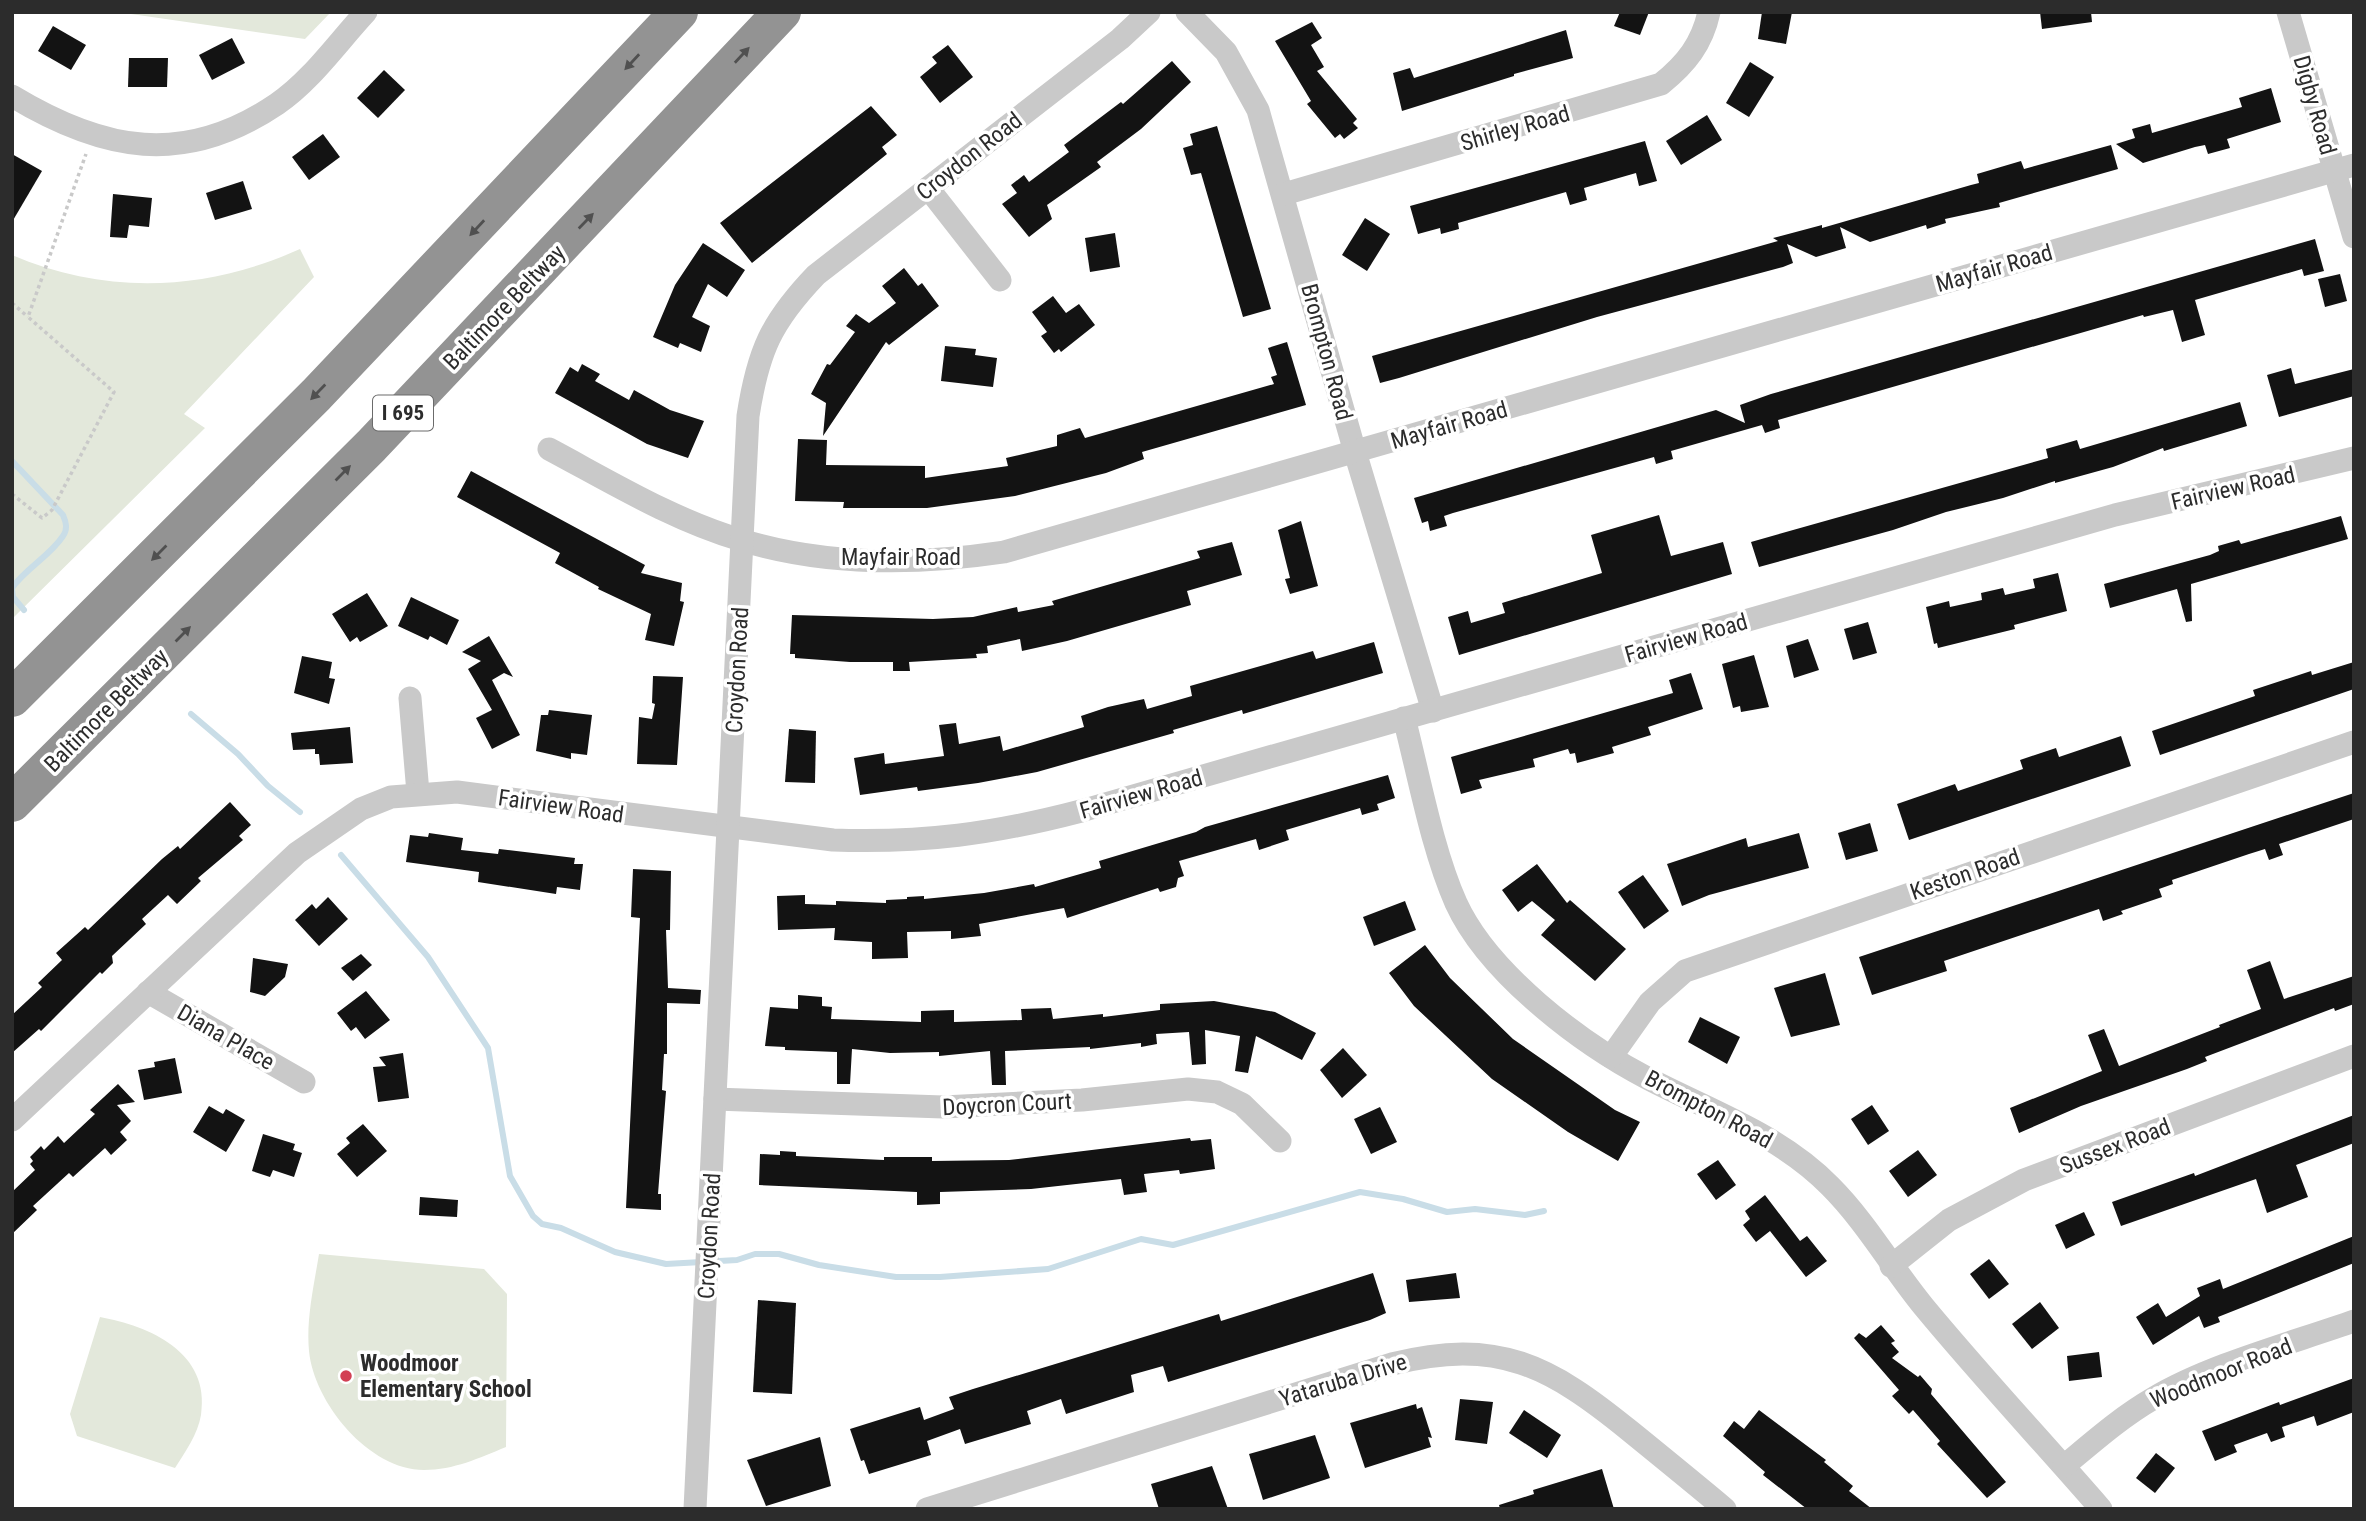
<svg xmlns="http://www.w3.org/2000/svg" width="2366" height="1521" font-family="'Roboto Condensed',sans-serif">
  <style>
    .green { fill: #e3e8db }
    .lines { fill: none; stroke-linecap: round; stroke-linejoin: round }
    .stream { stroke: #c9dde7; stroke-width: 6 }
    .building { fill: #131313 }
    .path { stroke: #c9c9c9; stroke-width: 3.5; stroke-dasharray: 3.5 3.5; stroke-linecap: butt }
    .street { stroke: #c9c9c9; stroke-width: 23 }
    .highway { stroke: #939393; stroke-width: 38 }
    .oneway { fill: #505050 }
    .poi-dot { fill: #d23f54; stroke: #fff; stroke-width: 2.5 }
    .labels { text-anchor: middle; stroke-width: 7; stroke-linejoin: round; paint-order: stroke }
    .shield { fill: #fff; stroke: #6b6b6b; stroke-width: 2 }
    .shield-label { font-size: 21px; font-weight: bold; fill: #2c2c2c }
    .street-label { font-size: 23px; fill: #2c2c2c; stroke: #fff }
    .poi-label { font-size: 23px; font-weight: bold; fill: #2c2c2c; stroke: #fff; text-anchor: start }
  </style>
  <rect width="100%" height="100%" fill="#fff"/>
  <g class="green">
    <polygon points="117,12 331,12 305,39"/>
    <path d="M300,249L314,277L184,414L205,428L12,619V255C107,296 207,291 300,249Z"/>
    <path d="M319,1254L484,1269L507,1294L506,1447C479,1458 454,1470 424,1470C369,1470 314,1403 309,1351C306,1319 314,1285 319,1254Z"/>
    <path d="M100,1317C149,1326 211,1352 201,1415C198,1434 185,1452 175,1468L77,1436L70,1414Z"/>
  </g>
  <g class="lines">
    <g class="stream">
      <path d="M12,461L63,515C66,522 68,529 63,536C50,556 26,568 12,588"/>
      <polyline points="12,589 13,597 24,610"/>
      <polyline points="191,714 238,754 268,786 300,812"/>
      <polyline points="341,855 428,957 488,1048 510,1176 533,1216 542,1224 561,1228 615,1252 666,1264 737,1260 755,1254 779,1254 819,1265 896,1277 940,1277 1048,1269 1141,1239 1173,1245 1360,1192 1403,1199 1447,1212 1475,1209 1525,1215 1544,1211"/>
    </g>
  </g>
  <g class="building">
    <polygon points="1620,12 1649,12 1640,35 1614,26"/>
    <polygon points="1762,12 1792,12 1786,44 1758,39"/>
    <polygon points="2040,12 2091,12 2092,22 2042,29"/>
    <polygon points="1312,22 1322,38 1311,45 1324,67 1317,71 1357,119 1353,123 1358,128 1344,139 1340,134 1335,138 1307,104 1311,101 1275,41"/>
    <polygon points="53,26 86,45 71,70 38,51"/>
    <polygon points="1566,30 1573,58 1514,74 1514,76 1402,111 1393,73 1410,68 1414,78"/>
    <polygon points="232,38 245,63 212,80 199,55"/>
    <polygon points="948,45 973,77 940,103 920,77 937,63 932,57"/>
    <polygon points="129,58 168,58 167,87 128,87"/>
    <polygon points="1172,61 1191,82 1141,129 1097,162 1101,167 1047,205 1052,219 1029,237 1002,204 1017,193 1011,185 1024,175 1029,182 1069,152 1064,145 1121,102 1123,104"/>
    <polygon points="1750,62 1774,77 1749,117 1726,103"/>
    <polygon points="384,70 405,90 378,118 357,98"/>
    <polygon points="2271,88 2281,122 2227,139 2230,148 2208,154 2205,145 2195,147 2143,163 2116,144 2135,138 2132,129 2150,124 2152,133 2242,107 2239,98"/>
    <polygon points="871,106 897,135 882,147 887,154 752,263 720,223"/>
    <polygon points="1707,115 1722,140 1681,165 1666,141"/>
    <polygon points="1217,126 1271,309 1243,317 1201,173 1191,175 1183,148 1193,145 1190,134"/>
    <polygon points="323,134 340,157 309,180 292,157"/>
    <polygon points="1645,141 1657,181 1639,186 1636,173 1584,188 1587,200 1570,205 1566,192 1458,223 1459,229 1441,234 1440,228 1418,234 1410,206"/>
    <polygon points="2111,145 2118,169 1999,203 2000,207 1945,219 1946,223 1927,229 1926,225 1870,242 1840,227 1846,248 1816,257 1787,244 1793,263 1783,267 1597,317 1399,378 1380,383 1372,356 1778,241 1773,238 1822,225 1822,228 1971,185 1979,183 1977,174 2021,161 2024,169"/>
    <polygon points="12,154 42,171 12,222"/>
    <polygon points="243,181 252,209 215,220 206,193"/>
    <polygon points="113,194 152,198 149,227 129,225 127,238 110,237"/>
    <polygon points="1365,218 1390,234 1367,271 1342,255"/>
    <polygon points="1115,233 1120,267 1090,272 1085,238"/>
    <polygon points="2315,239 2324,271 2304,276 2302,269 2195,300 2205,335 2182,342 2173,310 2144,317 2143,315 1778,420 1780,428 1765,433 1762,425 1671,451 1673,459 1656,464 1654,457 1453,513 1444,516 1447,526 1430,531 1428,521 1422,523 1414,498 1716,410 1745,423 1740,405 1771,394"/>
    <polygon points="703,243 745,270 727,297 708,284 692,317 710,326 701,352 680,343 678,348 653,337 675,285"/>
    <polygon points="904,268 918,286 922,283 939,306 889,345 886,342 823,436 826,403 811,394 827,364 830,365 855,332 846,326 856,314 869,323 896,303 882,286"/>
    <polygon points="2340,274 2347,301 2325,307 2318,279"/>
    <polygon points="1053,296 1066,313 1079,304 1095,325 1061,352 1059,349 1054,353 1041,336 1047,332 1032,312"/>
    <polygon points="1287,342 1306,405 1142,452 1144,459 1106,473 1015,496 927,508 843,508 844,502 795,501 798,439 827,440 826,465 925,466 925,478 1008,466 1006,458 1057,446 1057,435 1080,428 1085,438 1274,384 1271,377 1277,375 1268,348"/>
    <polygon points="945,346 976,349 975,355 997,358 993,387 941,381"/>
    <polygon points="582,364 600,374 595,381 629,400 634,390 670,410 704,421 688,458 647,444 555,393 570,367 578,372"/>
    <polygon points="2291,368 2295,384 2354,369 2354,396 2279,417 2267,375"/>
    <polygon points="2240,402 2247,426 2164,451 2163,448 2113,467 2055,483 2055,481 2003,498 1946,512 1893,530 1759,567 1751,542 2048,458 2046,449 2077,440 2080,449"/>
    <polygon points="471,471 645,565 641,573 682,583 680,601 684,602 674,646 645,640 651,614 598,589 599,587 555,563 560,553 457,497"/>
    <polygon points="1659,515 1671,556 1723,542 1732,574 1459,655 1448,617 1468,611 1471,623 1505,613 1502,603 1602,573 1591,535"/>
    <polygon points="2341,516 2348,539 2191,584 2192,621 2186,622 2177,589 2110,608 2104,584 2210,555 2219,551 2218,546 2239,540 2241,544"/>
    <polygon points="1301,521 1318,586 1290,594 1285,579 1290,578 1278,530"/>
    <polygon points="1232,542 1242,575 1187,591 1191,605 1067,641 1022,651 1020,639 987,646 988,653 976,654 977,658 909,662 910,671 893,671 893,662 850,662 795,658 795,654 790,654 792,615 933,619 973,617 1017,607 1018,612 1054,605 1052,601 1200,558 1197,551"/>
    <polygon points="2058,573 2067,611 2014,625 2015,629 1938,648 1937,643 1934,644 1926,607 1949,601 1950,607 1982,600 1981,593 2003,588 2005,595 2035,588 2033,579"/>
    <polygon points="367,593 388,626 360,642 357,637 350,642 332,614"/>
    <polygon points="411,597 459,620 447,645 430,636 428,640 398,626"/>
    <polygon points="1868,622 1877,653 1853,660 1844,629"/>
    <polygon points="489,636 513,677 504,673 492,680 520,735 492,749 476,718 492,710 468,669 481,661 462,652"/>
    <polygon points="1808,639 1819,670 1794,678 1786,646"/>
    <polygon points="1374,642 1383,673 1243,714 1242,710 1173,730 1174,733 1037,772 978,783 918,791 917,787 860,795 854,758 884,753 885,764 944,756 939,725 956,723 959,744 1000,736 1003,751 1084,727 1081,716 1108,707 1144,699 1147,709 1192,696 1190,686 1313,651 1316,659"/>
    <polygon points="1754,655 1769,707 1741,712 1740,706 1733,708 1722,664"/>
    <polygon points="302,656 332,662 329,678 335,679 329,704 294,693"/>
    <polygon points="2354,662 2354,689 2160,755 2152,731 2255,696 2253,690 2311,671 2312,675"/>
    <polygon points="1691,673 1703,709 1648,727 1651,735 1612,747 1614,753 1577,763 1575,753 1570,754 1568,749 1533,759 1535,767 1479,780 1482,788 1461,794 1451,757 1673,693 1669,680"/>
    <polygon points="653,676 683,677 677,765 637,764 639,717 652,719 655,704 652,703"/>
    <polygon points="549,710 592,715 587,755 571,753 571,759 536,751 541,715 548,715"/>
    <polygon points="350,727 353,763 320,765 319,754 315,754 315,749 293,750 291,733"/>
    <polygon points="789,729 816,731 815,783 785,782"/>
    <polygon points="2121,736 2131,766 1909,840 1897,804 1955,784 1958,791 2023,769 2020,760 2056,748 2059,757"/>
    <polygon points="1388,775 1395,798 1377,804 1379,810 1362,815 1360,808 1286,830 1289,840 1259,850 1256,839 1179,861 1184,876 1178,878 1176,887 1160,892 1158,888 1067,918 1064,908 979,924 981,936 951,939 951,931 907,932 908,958 872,959 872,942 834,940 835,928 778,930 777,896 805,895 805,904 836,905 836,901 886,903 886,900 907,899 907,897 924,896 924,899 984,893 1034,884 1035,887 1101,868 1099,861 1196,832 1205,827"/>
    <polygon points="2354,793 2354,819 2279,844 2283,855 2269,860 2265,849 2249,854 2172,880 2173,884 2159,889 2162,897 2121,911 2123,914 2103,921 2099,909 1944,961 1947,971 1872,995 1859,957"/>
    <polygon points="230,802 251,825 239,836 243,840 198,878 201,881 177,904 168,895 142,919 146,924 112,956 113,963 102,974 100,972 41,1031 39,1029 12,1053 12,1015 42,987 38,983 62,960 56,953 85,927 88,930 162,859 178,846 180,849"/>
    <polygon points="1870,823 1878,851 1846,860 1838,833"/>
    <polygon points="429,833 463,838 461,850 498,854 499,849 575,858 574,864 583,864 580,890 557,887 556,894 478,882 479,872 406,862 410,835 428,837"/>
    <polygon points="1799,833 1809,868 1709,895 1682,906 1667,864 1746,838 1748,847"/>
    <polygon points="1537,864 1567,903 1570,900 1626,949 1595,981 1541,935 1555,920 1532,901 1518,912 1502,890"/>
    <polygon points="633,869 671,871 670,930 666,930 668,988 701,990 700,1004 667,1003 667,1054 664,1054 662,1090 666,1091 658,1194 661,1194 661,1210 626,1208 640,918 631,917"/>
    <polygon points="1643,875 1669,911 1644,929 1618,892"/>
    <polygon points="328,897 348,919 319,946 295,920 312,904 316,909"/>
    <polygon points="1405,901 1416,930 1374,946 1363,917"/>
    <polygon points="1425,945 1450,978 1513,1039 1615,1110 1640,1122 1618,1161 1568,1132 1492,1079 1414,1006 1389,973"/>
    <polygon points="361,954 372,965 353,981 341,968"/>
    <polygon points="253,958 288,964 285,977 265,996 250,992"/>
    <polygon points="2270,961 2284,999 2354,976 2354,1004 2335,1011 2334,1008 2205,1057 2207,1061 2187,1069 2081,1106 2019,1133 2010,1108 2102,1071 2088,1035 2104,1029 2119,1066 2220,1027 2219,1025 2261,1009 2247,970"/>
    <polygon points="1825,973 1840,1025 1791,1037 1774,988"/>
    <polygon points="366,991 390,1020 365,1039 356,1027 351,1031 337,1013"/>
    <polygon points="798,995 822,997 822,1006 832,1007 831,1019 921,1022 921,1011 954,1010 954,1022 1022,1020 1021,1009 1051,1008 1053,1019 1103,1014 1103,1017 1160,1010 1160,1004 1214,1001 1275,1012 1316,1033 1302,1060 1256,1036 1248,1073 1235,1071 1240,1036 1205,1030 1206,1064 1192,1065 1189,1032 1156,1034 1157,1044 1141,1047 1141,1043 1090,1049 1090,1047 1005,1051 1006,1085 992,1085 990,1051 939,1056 939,1052 890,1053 852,1049 850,1084 837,1084 837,1052 785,1050 785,1047 765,1046 770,1007 798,1009"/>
    <polygon points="1700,1017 1740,1037 1727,1064 1688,1042"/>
    <polygon points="1343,1048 1367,1075 1342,1098 1320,1070"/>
    <polygon points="403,1053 409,1098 378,1102 373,1067 386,1066 379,1057"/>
    <polygon points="175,1058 182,1093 144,1100 138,1070 155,1067 154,1062"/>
    <polygon points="118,1084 135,1102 117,1105 131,1121 120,1132 127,1140 111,1155 105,1148 73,1177 69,1173 33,1206 37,1210 12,1234 12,1192 35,1170 30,1164 33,1161 30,1157 41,1146 44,1150 58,1136 64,1143 95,1114 90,1110"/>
    <polygon points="1872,1105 1889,1131 1868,1145 1851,1119"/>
    <polygon points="209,1106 223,1114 226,1109 245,1120 226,1152 193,1132"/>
    <polygon points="1380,1107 1397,1142 1371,1154 1354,1119"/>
    <polygon points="2354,1115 2354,1143 2296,1165 2308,1197 2267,1213 2256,1179 2121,1226 2112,1202 2194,1173 2195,1176"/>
    <polygon points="363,1124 387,1151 357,1177 337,1154 350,1143 346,1138"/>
    <polygon points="263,1134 295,1144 293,1150 302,1153 294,1177 273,1170 270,1177 252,1171"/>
    <polygon points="1190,1138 1191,1141 1211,1139 1215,1169 1180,1174 1179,1170 1144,1174 1147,1192 1124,1195 1121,1179 1031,1189 940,1192 940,1204 917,1205 917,1192 759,1185 760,1154 780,1155 780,1151 796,1152 796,1156 884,1160 884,1157 932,1157 932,1161 1009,1160"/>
    <polygon points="1918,1150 1937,1175 1908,1197 1889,1171"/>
    <polygon points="1718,1160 1736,1185 1716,1200 1697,1174"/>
    <polygon points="1765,1195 1800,1241 1807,1236 1827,1261 1806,1277 1770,1231 1756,1242 1743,1225 1750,1219 1745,1211"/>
    <polygon points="420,1197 458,1200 457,1217 419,1215"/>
    <polygon points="2084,1212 2095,1235 2066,1249 2055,1225"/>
    <polygon points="2354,1236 2354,1263 2218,1317 2220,1322 2204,1328 2199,1316 2153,1345 2136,1317 2158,1303 2166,1317 2200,1296 2197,1288 2220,1279 2223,1289"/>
    <polygon points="1989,1259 2009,1284 1989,1299 1970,1274"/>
    <polygon points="1373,1273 1386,1313 1370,1320 1168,1382 1163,1366 1131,1375 1134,1392 1066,1414 1061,1399 1027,1411 1031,1424 965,1444 960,1429 927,1441 931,1455 869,1474 864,1460 861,1461 850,1429 920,1407 924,1420 954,1409 949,1397 973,1389 1219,1314 1221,1321"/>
    <polygon points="1456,1273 1460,1298 1409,1302 1406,1280"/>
    <polygon points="758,1300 796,1303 792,1394 753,1392"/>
    <polygon points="2040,1302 2059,1328 2032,1349 2012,1324"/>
    <polygon points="1881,1325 1895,1341 1891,1343 1899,1352 1892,1358 1918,1377 1920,1375 1932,1389 1931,1394 2006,1482 1987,1498 1937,1444 1940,1441 1913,1410 1909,1414 1892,1396 1899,1390 1854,1338 1859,1333 1866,1338"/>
    <polygon points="2099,1352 2102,1377 2069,1381 2067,1356"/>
    <polygon points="2354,1378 2354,1412 2317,1426 2314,1416 2282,1427 2285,1437 2271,1442 2267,1433 2234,1445 2237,1452 2215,1461 2202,1431 2279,1402 2280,1405"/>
    <polygon points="1460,1399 1493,1402 1487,1444 1455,1440"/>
    <polygon points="1416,1404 1417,1409 1422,1407 1432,1438 1428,1437 1431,1447 1365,1468 1350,1423"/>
    <polygon points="1524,1410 1561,1435 1547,1458 1509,1433"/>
    <polygon points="1759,1410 1826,1460 1824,1462 1853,1486 1849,1491 1872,1509 1807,1509 1763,1475 1765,1472 1723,1436 1734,1421 1744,1429"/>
    <polygon points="1315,1435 1330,1478 1263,1500 1249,1454"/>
    <polygon points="820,1437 831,1486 766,1506 747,1460"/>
    <polygon points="2156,1453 2175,1468 2155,1493 2136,1478"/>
    <polygon points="1212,1466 1228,1509 1159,1509 1151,1484"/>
    <polygon points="1602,1469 1614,1509 1500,1509 1499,1505 1534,1494 1533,1490"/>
  </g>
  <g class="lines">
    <g class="path">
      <polyline points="12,303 28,317"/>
      <polyline points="12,494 42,518 52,510 114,392 28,317 86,154"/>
    </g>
    <g class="street">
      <polyline points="1187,12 1226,52 1258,110 1355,452 1433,711"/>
      <polyline points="2288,12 2354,237"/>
      <path d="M12,96C103,151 184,167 277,104C311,81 338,42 366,12"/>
      <polyline points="928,188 1000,280"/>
      <path d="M1284,194L1661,84C1686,64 1702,44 1709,12"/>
      <path d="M549,449C611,482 673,520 741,540C826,566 917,565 1004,552L2354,165"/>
      <polyline points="410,698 418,793"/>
      <path d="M1404,718C1419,776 1432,849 1456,903C1488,973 1580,1043 1647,1078C1710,1111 1779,1134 1830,1186C1866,1222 1892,1268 1924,1307C1981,1376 2042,1441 2101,1509"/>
      <polyline points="148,992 304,1082"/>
      <polyline points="1611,1057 1650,1002 1685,971 2354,742"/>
      <polyline points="715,1099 943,1107 1082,1100 1188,1089 1217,1092 1242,1104 1280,1141"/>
      <path d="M12,1120L297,853L361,809L391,797L457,792L833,840C924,843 993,834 1081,811L2115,515L2354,458"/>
      <polyline points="1891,1266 1949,1220 2024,1180 2354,1056"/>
      <path d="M2064,1466C2093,1442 2121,1417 2154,1398C2209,1365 2292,1343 2354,1321"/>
      <path d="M695,1509L748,416C758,351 771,322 816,275L1120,39L1149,12"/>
      <path d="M927,1509L1392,1364C1498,1337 1550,1366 1630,1431C1662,1457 1694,1483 1725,1509"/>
    </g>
    <g class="highway">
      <polyline points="12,698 316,395 679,12"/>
      <polyline points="12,803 371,446 782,12"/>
    </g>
  </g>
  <defs><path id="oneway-solid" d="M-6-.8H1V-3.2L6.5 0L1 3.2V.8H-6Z" transform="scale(1.75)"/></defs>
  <g class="oneway">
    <use href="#oneway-solid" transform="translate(742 55) rotate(-47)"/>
    <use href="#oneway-solid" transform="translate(632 62) rotate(133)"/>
    <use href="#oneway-solid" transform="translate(586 221) rotate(-46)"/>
    <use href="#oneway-solid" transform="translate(477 228) rotate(133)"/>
    <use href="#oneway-solid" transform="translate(318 392) rotate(134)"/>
    <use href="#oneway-solid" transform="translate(343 473) rotate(-45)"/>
    <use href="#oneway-solid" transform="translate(159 553) rotate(135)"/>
    <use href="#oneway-solid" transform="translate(183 634) rotate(-45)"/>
  </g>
  <circle class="poi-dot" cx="346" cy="1376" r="7"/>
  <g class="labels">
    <rect class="shield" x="373" y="395.5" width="60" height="35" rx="5"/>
    <g class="shield-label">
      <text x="403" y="420">I 695</text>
    </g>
    <g class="street-label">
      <text transform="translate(2315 105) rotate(74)" y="8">Digby Road</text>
      <text transform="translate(1515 128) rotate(-16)" y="8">Shirley Road</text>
      <text transform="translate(969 156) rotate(-38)" y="8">Croydon Road</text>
      <text transform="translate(1994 268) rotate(-16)" y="8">Mayfair Road</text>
      <text transform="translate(504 307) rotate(-46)" y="8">Baltimore Beltway</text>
      <text transform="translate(1327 352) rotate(75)" y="8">Brompton Road</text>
      <text transform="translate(1449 425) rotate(-16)" y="8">Mayfair Road</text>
      <text transform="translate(2233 488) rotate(-13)" y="8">Fairview Road</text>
      <text x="901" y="565">Mayfair Road</text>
      <text transform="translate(1686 638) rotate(-16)" y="8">Fairview Road</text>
      <text transform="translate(737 670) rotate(-87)" y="8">Croydon Road</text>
      <text transform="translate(106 710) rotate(-45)" y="8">Baltimore Beltway</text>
      <text transform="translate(1141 794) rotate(-16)" y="8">Fairview Road</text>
      <text transform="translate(561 806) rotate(8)" y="8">Fairview Road</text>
      <text transform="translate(1965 874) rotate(-19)" y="8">Keston Road</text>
      <text transform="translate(226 1037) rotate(30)" y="8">Diana Place</text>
      <text transform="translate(1007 1104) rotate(-3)" y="8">Doycron Court</text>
      <text transform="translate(1709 1109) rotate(28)" y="8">Brompton Road</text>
      <text transform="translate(2115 1146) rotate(-21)" y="8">Sussex Road</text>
      <text transform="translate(709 1236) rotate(-87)" y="8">Croydon Road</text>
      <text transform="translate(2221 1373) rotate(-22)" y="8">Woodmoor Road</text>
      <text transform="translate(1343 1380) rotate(-17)" y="8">Yataruba Drive</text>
    </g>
    <g class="poi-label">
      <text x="360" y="1371">Woodmoor<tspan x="360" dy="26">Elementary School</tspan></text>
    </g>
  </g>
  <rect width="2366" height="1521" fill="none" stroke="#2c2c2c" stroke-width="28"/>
</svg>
